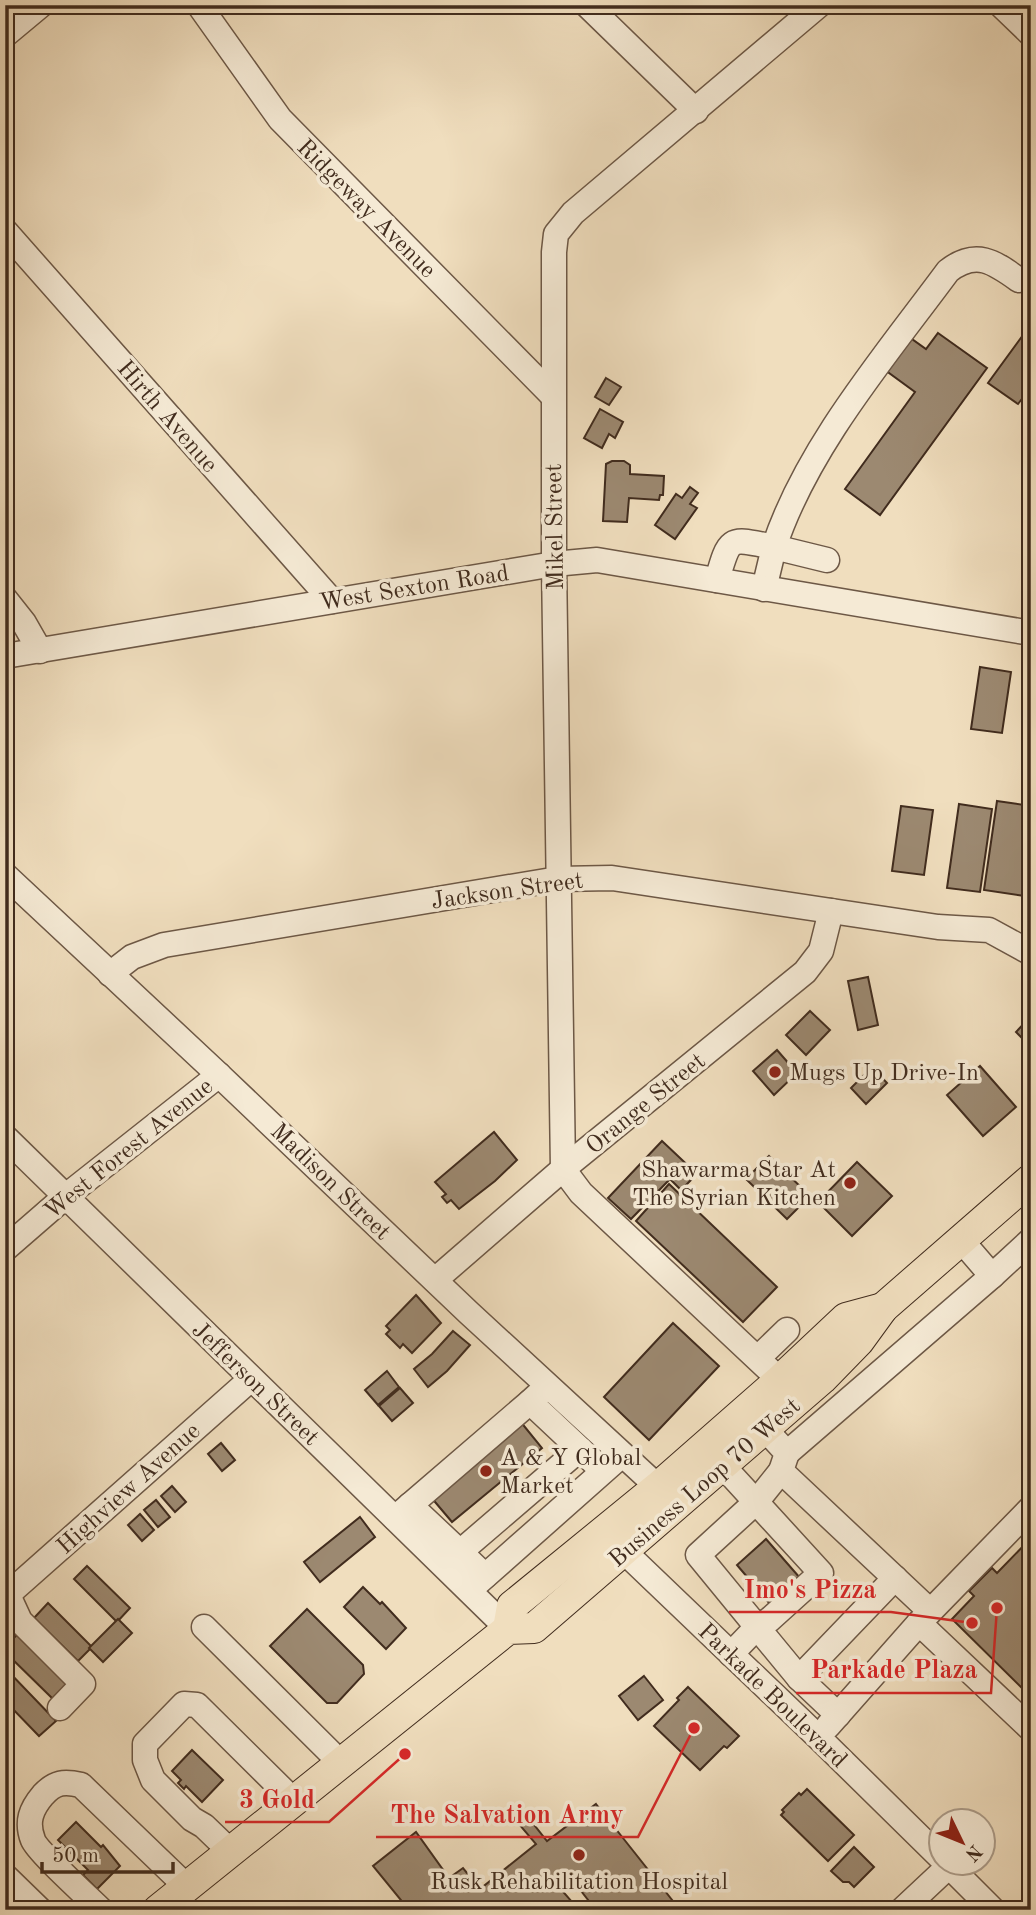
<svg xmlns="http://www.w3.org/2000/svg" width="1036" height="1915" font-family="'Old Standard TT',serif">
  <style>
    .building { fill: #9c8971; stroke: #412c1e; stroke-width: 2 }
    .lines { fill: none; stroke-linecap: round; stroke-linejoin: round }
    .minor-casing { stroke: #6d5846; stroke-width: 27 }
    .major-casing { stroke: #412c1e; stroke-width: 32 }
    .minor { stroke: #f5ead5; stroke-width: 24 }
    .major { stroke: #f0debe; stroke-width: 30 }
    .poi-dot { fill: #8f2418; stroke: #f5ead5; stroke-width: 2.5 }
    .labels { text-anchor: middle; stroke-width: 7; stroke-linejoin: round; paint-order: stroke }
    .street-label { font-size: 24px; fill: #412c1e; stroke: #f5ead5 }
    .poi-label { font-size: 24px; fill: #412c1e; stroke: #f5ead5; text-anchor: start }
    .leader { fill: none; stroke: #d62828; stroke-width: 2.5 }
    .callout-dot { fill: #d62828; stroke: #f5ead5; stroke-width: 2.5 }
    .callout-label { font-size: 26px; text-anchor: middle; font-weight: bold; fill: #d62828; stroke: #f5ead5; stroke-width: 7; stroke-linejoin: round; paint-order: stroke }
  </style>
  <rect width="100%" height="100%" fill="#f0debe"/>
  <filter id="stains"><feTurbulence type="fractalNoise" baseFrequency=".00286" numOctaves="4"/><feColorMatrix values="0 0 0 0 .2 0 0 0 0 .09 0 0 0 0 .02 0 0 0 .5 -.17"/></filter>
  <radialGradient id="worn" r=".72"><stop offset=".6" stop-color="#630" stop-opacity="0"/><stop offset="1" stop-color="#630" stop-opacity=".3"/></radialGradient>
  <g class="building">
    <polygon points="1031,324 1031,387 1018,404 988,383"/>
    <polygon points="938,333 987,368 880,515 845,489 915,392 885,370 909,337 926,349"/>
    <polygon points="606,378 621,387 609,405 595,397"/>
    <polygon points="600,409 623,422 615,438 609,434 602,448 584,438"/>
    <polygon points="612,461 624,461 630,465 630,474 664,476 663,495 660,495 659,500 629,498 627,522 603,521 606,464"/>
    <polygon points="690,487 698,493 690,504 697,508 675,539 655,525 676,494 682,498"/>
    <polygon points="980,667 1011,672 1002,733 971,729"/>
    <polygon points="997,801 1031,806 1031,857 1025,896 984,890"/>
    <polygon points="959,804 992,809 980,892 947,888"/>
    <polygon points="901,806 933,810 924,875 892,871"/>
    <polygon points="868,977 878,1025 858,1030 848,981"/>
    <polygon points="810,1011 830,1030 806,1055 786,1035"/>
    <polygon points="1030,1017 1031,1018 1031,1047 1016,1032"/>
    <polygon points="777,1050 797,1073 774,1095 753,1071"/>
    <polygon points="980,1066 1016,1107 983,1136 947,1095"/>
    <polygon points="872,1067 887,1083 866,1104 851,1088"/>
    <polygon points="494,1132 517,1160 495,1181 459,1209 451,1200 447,1203 442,1197 446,1194 435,1182"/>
    <polygon points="662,1141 697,1174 681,1190 670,1179 631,1219 608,1198"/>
    <polygon points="769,1156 810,1196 787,1219 746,1179"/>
    <polygon points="857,1162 892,1196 852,1236 818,1202"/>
    <polygon points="669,1184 777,1287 743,1322 636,1221"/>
    <polygon points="416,1295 441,1323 412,1353 403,1344 400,1348 386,1334 390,1330 386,1326"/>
    <polygon points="673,1323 719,1366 649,1440 604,1397"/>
    <polygon points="453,1331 470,1345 447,1371 428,1387 414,1369 432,1354"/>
    <polygon points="387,1371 399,1387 378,1405 365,1390"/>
    <polygon points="400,1388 413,1403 392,1421 379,1406"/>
    <polygon points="520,1421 542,1448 452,1522 430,1496"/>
    <polygon points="221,1443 235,1460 222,1471 208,1454"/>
    <polygon points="172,1486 186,1502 175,1512 161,1496"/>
    <polygon points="156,1500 170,1517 158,1527 144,1510"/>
    <polygon points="140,1514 154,1530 142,1541 128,1525"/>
    <polygon points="360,1517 375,1537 320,1582 304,1562"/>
    <polygon points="1031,1538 1031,1697 952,1619 974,1596 969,1591 992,1568 997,1573"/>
    <polygon points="766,1539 800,1578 770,1604 737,1565"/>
    <polygon points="87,1566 130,1608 117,1622 74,1579"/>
    <polygon points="363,1587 380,1604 382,1602 406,1628 386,1649 344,1607"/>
    <polygon points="48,1603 92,1647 78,1661 34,1618"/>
    <polygon points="307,1609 363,1665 364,1674 337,1703 327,1703 270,1646"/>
    <polygon points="118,1619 132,1633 103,1662 89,1648"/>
    <polygon points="17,1635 68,1685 54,1700 5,1652 5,1646"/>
    <polygon points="6,1669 56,1721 39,1736 9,1705 5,1708"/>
    <polygon points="644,1676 663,1700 638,1720 619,1696"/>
    <polygon points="688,1687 739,1736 727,1748 724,1746 700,1770 654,1726 679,1700 677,1698"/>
    <polygon points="192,1750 223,1780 202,1802 186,1786 184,1789 178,1783 181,1780 172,1771"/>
    <polygon points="807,1789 854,1835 828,1861 781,1815 784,1812 782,1810 799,1793 801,1795"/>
    <polygon points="596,1804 680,1910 596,1910 570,1877 558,1886 573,1903 564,1910 409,1910 373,1866 416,1832 449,1878 463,1868 480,1889 536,1844 518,1823 527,1816 547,1841"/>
    <polygon points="76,1822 101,1847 103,1845 120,1866 97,1889 83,1875 88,1870 58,1840"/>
    <polygon points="854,1847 874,1867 854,1887 849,1882 843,1882 831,1871"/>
  </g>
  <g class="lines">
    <g class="minor-casing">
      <g id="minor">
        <polyline points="199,5 280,119 553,396"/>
        <polyline points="587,5 696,111"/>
        <polyline points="1001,5 1031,34"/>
        <polyline points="5,35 41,5"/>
        <polyline points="5,231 332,601"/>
        <path d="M827,560L774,547C807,447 886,355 948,271C976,249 994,262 1019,280"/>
        <path d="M717,580C730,535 729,538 774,547L764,589"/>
        <polyline points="5,599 24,623 40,651"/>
        <polyline points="5,656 554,564 597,560 1031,633"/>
        <polyline points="5,875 219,1075 469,1313 658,1487"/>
        <polyline points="110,974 132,957 164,945 558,879 612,878 938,927 989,930 1031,953"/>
        <polyline points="5,1137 508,1629"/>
        <polyline points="5,1249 66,1196 219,1075"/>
        <polyline points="992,1276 1031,1240"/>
        <polyline points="435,1280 563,1169 805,972 821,951 831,911"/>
        <polyline points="758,1358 787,1330"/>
        <polyline points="780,1380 581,1193 563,1169 554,564 554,252 556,234 573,213 819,5"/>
        <polyline points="542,1391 530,1402 580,1449"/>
        <polyline points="765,1429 787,1453 781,1471 930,1611"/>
        <polyline points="787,1453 992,1276 961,1240"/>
        <polyline points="723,1466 821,1573 769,1620 757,1627 799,1678 838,1715"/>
        <polyline points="410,1505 460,1552"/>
        <polyline points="395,1518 530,1402"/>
        <polyline points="610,1538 818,1737 942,1859"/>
        <polyline points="485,1576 460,1552 580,1449 603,1471"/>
        <polyline points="474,1586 614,1462"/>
        <polyline points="8,1595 20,1621 83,1684 60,1708"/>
        <polyline points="5,1597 251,1379"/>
        <polyline points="919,1623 1031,1729"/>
        <polyline points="204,1627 341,1763"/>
        <polyline points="731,1654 757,1627 698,1555 757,1501 781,1471"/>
        <polyline points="799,1678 895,1578"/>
        <polyline points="828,1726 919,1623 1031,1508"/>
        <polyline points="231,1852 204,1826 192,1819 153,1780 145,1760 145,1744 184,1704 197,1705 294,1801"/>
        <polyline points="945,1862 993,1910"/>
        <polyline points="5,1876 40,1910"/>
        <path d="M101,1910C89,1898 37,1851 33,1840C26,1822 31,1809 43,1795C55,1782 64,1781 81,1785L187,1887"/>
        <polyline points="902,1910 949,1866"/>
      </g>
    </g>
    <g class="major-casing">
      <g id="major">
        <polyline points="508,1629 512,1606 658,1487 780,1380 846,1318 883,1308"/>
        <polyline points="158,1910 508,1629 534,1628 822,1379 859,1341 883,1308 1031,1179"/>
      </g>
    </g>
    <use href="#minor" class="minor"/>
    <use href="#major" class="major"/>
  </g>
  <g class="poi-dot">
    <circle cx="775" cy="1072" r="7"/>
    <circle cx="850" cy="1183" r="7"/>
    <circle cx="486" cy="1471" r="7"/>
    <circle cx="579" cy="1855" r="7"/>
  </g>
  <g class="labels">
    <g class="street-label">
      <text transform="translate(367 208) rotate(45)" y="8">Ridgeway Avenue</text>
      <text transform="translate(168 416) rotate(49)" y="8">Hirth Avenue</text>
      <text transform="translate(554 527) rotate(-91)" y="8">Mikel Street</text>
      <text transform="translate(414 587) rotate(-9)" y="8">West Sexton Road</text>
      <text transform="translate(507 890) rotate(-8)" y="8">Jackson Street</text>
      <text transform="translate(645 1103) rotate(-39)" y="8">Orange Street</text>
      <text transform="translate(128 1148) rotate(-39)" y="8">West Forest Avenue</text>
      <text transform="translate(331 1181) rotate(44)" y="8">Madison Street</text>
      <text transform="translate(256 1383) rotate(44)" y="8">Jefferson Street</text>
      <text transform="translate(704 1482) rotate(-41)" y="8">Business Loop 70 West</text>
      <text transform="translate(128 1488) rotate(-42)" y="8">Highview Avenue</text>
      <text transform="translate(773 1695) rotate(44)" y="8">Parkade Boulevard</text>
    </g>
    <g class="poi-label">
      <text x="789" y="1080">Mugs Up Drive-In</text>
      <text x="836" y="1177" text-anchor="end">Shawarma Star At<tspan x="836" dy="28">The Syrian Kitchen</tspan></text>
      <text x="500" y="1465">A &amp; Y Global<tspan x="500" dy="28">Market</tspan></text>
      <text x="579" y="1889" text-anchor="middle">Rusk Rehabilitation Hospital</text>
    </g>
  </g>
  <path class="leader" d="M972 1623L891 1612H729M997 1608L991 1693H796M405 1754L329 1822H225M694 1728L638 1837H376"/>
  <g class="callout-dot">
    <circle cx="972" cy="1623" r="7"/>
    <circle cx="997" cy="1608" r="7"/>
    <circle cx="405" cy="1754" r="7"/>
    <circle cx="694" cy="1728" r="7"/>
  </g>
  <g class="callout-label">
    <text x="810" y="1598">Imo's Pizza</text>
    <text x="894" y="1678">Parkade Plaza</text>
    <text x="277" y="1808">3 Gold</text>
    <text x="507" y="1823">The Salvation Army</text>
  </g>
  <rect width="1036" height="1915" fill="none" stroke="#f0debe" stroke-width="28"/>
  <rect x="7" y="7" width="1022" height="1901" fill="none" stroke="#412c1e" stroke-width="3.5"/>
  <rect x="14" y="14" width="1008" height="1887" fill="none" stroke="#412c1e" stroke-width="2"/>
  <g transform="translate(962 1842) rotate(133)"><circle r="33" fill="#f5ead5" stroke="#ad9e8c" stroke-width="2"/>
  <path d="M0-5L12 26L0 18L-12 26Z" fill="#8f2418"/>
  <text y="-10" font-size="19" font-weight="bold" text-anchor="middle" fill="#412c1e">N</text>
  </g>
  <path d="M42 1862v10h131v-10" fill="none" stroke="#412c1e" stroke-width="3.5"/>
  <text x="52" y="1862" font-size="21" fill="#412c1e" stroke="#f5ead5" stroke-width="5" paint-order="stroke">50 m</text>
  <rect width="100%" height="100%" filter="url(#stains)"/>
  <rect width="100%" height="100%" fill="url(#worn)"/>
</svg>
